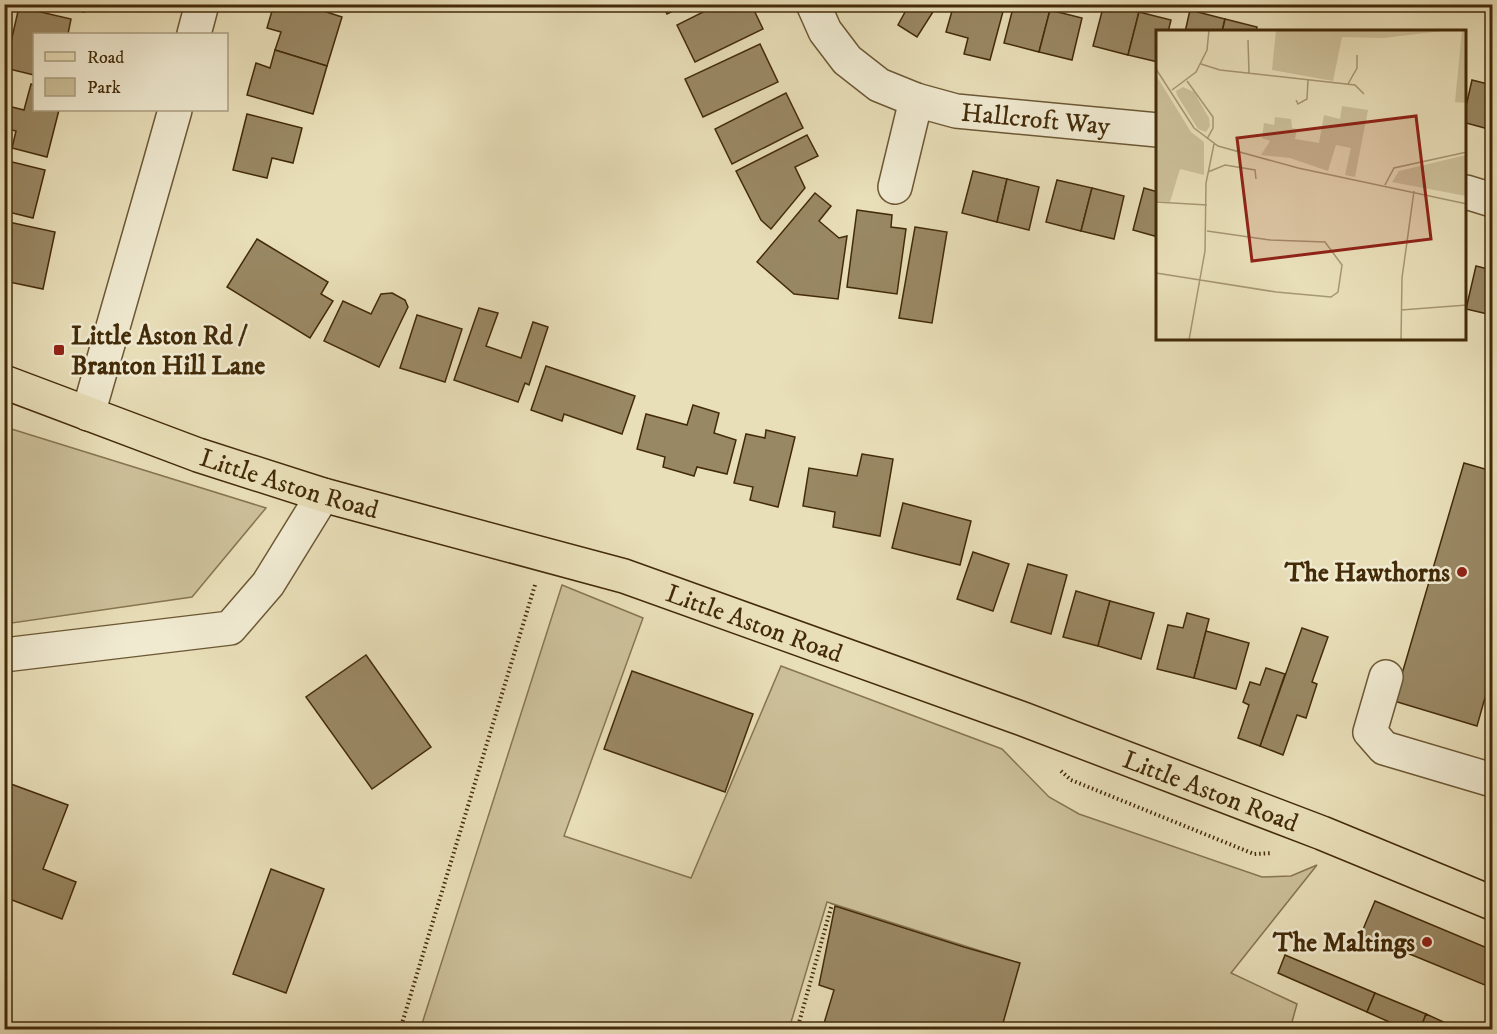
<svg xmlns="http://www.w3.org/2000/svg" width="1497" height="1034" font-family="'IM FELL DW Pica',serif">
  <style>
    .green { fill: #ccc09a; stroke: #887651; stroke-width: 1.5 }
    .building { fill: #998864; stroke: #432b08; stroke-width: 1.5 }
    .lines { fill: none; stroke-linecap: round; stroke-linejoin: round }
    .minor-casing { stroke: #6c5834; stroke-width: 36 }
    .major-casing { stroke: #432b08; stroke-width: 36 }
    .path { stroke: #432b08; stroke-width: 4; stroke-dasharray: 1.5 3; stroke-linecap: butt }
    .minor { stroke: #f0ead1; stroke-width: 33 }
    .major { stroke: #e8deb8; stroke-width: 33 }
    .poi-dot { fill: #8f2418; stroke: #f0ead1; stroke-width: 2 }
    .labels { text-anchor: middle; stroke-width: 5; stroke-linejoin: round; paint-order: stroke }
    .street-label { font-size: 26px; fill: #432b08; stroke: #f0ead1 }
    .poi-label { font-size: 26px; font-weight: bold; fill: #432b08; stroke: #f0ead1; text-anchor: end }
    .inset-road { fill: none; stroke: #a69672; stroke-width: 1.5 }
    .view { fill: #8f2418; fill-opacity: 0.15; stroke: #8f2418; stroke-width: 3 }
    .inset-edge { fill: none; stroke: #432b08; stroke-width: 3 }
  </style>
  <rect width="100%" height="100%" fill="#e8deb8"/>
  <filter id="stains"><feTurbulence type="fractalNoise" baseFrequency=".00333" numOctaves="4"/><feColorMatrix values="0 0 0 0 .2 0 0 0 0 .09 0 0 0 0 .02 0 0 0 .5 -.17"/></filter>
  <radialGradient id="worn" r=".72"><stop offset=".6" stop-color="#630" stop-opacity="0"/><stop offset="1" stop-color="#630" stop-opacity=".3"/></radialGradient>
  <g class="green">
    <polygon points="5,427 266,508 192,597 5,624"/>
    <polygon points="562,585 643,618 564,836 691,878 781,666 1002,749 1049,797 1079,814 1262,877 1291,876 1317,865 1231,973 1297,1004 1290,1029 1001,1029 1019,963 827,902 789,1029 420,1030"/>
  </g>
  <g class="building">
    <polygon points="52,4 86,4 84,12"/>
    <polygon points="274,4 302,4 342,17 327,66 275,50 281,32 267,28"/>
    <polygon points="662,4 687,4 667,14"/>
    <polygon points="719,4 751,4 763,29 695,62 677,25"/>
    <polygon points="893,4 938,4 917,37 898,25 905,12"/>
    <polygon points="954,4 1005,4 990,60 964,54 968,38 946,32"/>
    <polygon points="1014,4 1030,4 1050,10 1039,52 1004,43"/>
    <polygon points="1104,4 1139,12 1128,55 1093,46"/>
    <polygon points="19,7 71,19 68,34 34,34 34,75 5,68"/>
    <polygon points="1050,10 1082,18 1072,60 1039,52"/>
    <polygon points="1190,10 1225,19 1222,32 1185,32"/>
    <polygon points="1139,12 1171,20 1168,32 1158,32 1158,62 1128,55"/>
    <polygon points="1225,19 1257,27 1256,32 1222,32"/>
    <polygon points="760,44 778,82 703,117 685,79"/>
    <polygon points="275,50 327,66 313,114 247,95 256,63 270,68"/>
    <polygon points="1472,80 1492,85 1492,130 1466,123 1466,106"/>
    <polygon points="31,84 34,85 34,110 59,110 47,157 12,148 16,131 4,128 4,105 24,110"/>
    <polygon points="786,93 803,128 732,164 715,129"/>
    <polygon points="247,114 302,128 293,163 272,158 267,178 233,170"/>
    <polygon points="807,135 818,156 795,167 805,188 771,229 761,220 736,171"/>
    <polygon points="4,160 45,170 33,218 4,211"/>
    <polygon points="973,171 1007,179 997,222 962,213"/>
    <polygon points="1007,179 1039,187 1029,230 997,222"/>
    <polygon points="1057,180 1092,188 1081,231 1046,222"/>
    <polygon points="1092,188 1124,196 1114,239 1081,231"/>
    <polygon points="1144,188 1158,192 1158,237 1133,230"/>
    <polygon points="815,193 831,206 819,221 839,238 847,236 838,299 794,294 757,262"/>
    <polygon points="857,210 892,215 891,227 906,229 897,294 847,287"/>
    <polygon points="4,221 55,232 43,289 4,281"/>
    <polygon points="915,227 947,232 932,323 899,318"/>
    <polygon points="257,239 328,282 321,294 333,301 310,338 227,287"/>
    <polygon points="1476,266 1492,270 1492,315 1466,309"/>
    <polygon points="392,293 405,300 408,307 379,367 324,341 343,301 371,314 381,294"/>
    <polygon points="479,308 498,313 486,346 521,358 533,322 548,327 529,385 525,383 518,402 454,380"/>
    <polygon points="417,315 462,329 445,382 400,368"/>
    <polygon points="546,366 635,396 622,434 564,414 562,421 531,410"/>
    <polygon points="693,405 719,413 714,433 736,440 727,474 697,467 694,476 663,467 665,457 637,449 646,414 687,425"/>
    <polygon points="766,430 795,437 778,507 750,500 753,487 734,483 746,434 765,438"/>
    <polygon points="862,454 893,459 880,536 833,527 835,512 803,506 809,468 857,476"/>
    <polygon points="1464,463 1492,471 1492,673 1477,726 1394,701"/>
    <polygon points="903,503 971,521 960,565 892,548"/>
    <polygon points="973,552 1009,564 993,611 957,599"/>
    <polygon points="1028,564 1067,575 1051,634 1011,622"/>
    <polygon points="1076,591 1110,601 1098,646 1063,637"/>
    <polygon points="1110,601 1154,613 1141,659 1098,646"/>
    <polygon points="1187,613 1209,619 1194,678 1157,669 1168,625 1183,628"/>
    <polygon points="1302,628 1328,637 1312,682 1317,684 1306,718 1297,715 1283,755 1260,746"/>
    <polygon points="1206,631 1249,643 1236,689 1194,678"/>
    <polygon points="366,655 431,747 372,789 306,697"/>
    <polygon points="1266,668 1285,674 1260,746 1238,738 1249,705 1243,702 1250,682 1260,685"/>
    <polygon points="632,671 753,714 725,792 604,749"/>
    <polygon points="11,784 68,805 43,869 76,882 62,919 4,897 4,803"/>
    <polygon points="271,869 324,889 286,993 233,974"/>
    <polygon points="1375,901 1492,950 1492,988 1361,934"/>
    <polygon points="835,906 964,947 1020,963 1001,1030 822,1030 834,990 819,985"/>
    <polygon points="1285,955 1375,993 1367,1012 1278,973"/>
    <polygon points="1375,993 1426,1014 1420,1030 1407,1030 1367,1012"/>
    <polygon points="1426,1014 1461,1030 1420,1030"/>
  </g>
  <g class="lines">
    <g class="minor-casing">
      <g id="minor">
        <path id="s1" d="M813,4L825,31L847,60L879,85L916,100L956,111L1158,130"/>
        <polyline points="194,34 202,4"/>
        <polyline points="895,187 916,100"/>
        <polyline points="1466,192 1492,200"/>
        <polyline points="88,414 160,163 175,110"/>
        <polyline points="4,655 230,628 268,584 323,495"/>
        <polyline points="1386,677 1370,732 1384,748 1492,780"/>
      </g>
    </g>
    <g class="major-casing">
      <g id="major">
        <path id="s2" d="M4,382L198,455L323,495L624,576L1023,719L1322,833L1492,903"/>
      </g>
    </g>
    <g class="path">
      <polyline points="1061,771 1071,780 1254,854 1272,853"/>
      <polyline points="400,1030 535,585"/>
      <polyline points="797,1030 832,904"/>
    </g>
    <use href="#minor" class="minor"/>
    <use href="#major" class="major"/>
  </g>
  <g class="poi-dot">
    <rect x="53" y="344" width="12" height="12" rx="3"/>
    <circle cx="1462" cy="572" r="6"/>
    <circle cx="1427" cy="942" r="6"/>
  </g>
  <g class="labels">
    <g class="street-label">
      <text dy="9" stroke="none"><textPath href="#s1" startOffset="268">Hallcroft Way</textPath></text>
      <text dy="9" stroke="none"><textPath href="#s2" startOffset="303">Little Aston Road</textPath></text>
      <text dy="9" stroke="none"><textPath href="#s2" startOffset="789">Little Aston Road</textPath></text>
      <text dy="9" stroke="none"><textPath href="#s2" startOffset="1275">Little Aston Road</textPath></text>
    </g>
    <g class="poi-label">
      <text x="71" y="344" text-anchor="start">Little Aston Rd /<tspan x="71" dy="30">Branton Hill Lane</tspan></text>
      <text x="1450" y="581">The Hawthorns</text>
      <text x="1415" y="951">The Maltings</text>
    </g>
  </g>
  <g transform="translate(1156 30)">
    <rect width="310" height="310" fill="#e8deb8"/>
    <path d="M120,0H295L227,8L186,7L177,51L116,40ZM306,0H310V73L299,72ZM0,45L35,102L48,112V145L24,139L14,172L0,171ZM27,57L38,62L53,88L54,96L50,102L42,99L21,65L20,61ZM186,76L212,80L199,147L189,145L195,118L180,115L172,141L134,128L105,125L114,111L106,108L108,93L118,95L119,87L135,89L136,98L141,99L139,109L163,113L168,85L184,89ZM310,125V166L236,152L243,141Z" fill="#ccc09a"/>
    <path class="inset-road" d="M92,10L93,43M45,34L64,40L199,55L208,64M0,39L38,98L62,116L142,138L311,174M31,51L57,87V98L51,109M192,54L201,38V25M16,60L40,42L51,20L53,0M140,70L142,74L151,69L152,50M52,142L69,135L99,140L100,149M229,155L238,138L311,122M0,172L51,175M0,243L120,262L175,267L182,262L186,235L169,212L114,210L51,201M245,280L311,275M33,310L49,221L50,153L58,114M245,310L246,248L258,161"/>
    <path class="view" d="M260,86L275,209L96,231L81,108Z"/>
    <rect width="310" height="310" class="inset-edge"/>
  </g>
  <rect width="1497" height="1034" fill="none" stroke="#e8deb8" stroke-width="24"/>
  <rect x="6" y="6" width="1485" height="1022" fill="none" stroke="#432b08" stroke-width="3"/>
  <rect x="12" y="12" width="1473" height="1010" fill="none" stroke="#432b08" stroke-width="1.5"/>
  <rect x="33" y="33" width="195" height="78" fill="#f0ead1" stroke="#ab9e81" stroke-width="1.5"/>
  <rect x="45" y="52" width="30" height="9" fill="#e8deb8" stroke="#ab9e81" stroke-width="1.5"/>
  <text x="87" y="63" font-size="18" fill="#432b08">Road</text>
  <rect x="45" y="78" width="30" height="18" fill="#ccc09a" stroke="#ab9e81" stroke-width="1.5"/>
  <text x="87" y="93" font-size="18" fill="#432b08">Park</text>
  <rect width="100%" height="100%" filter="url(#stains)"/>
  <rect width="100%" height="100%" fill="url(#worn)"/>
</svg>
